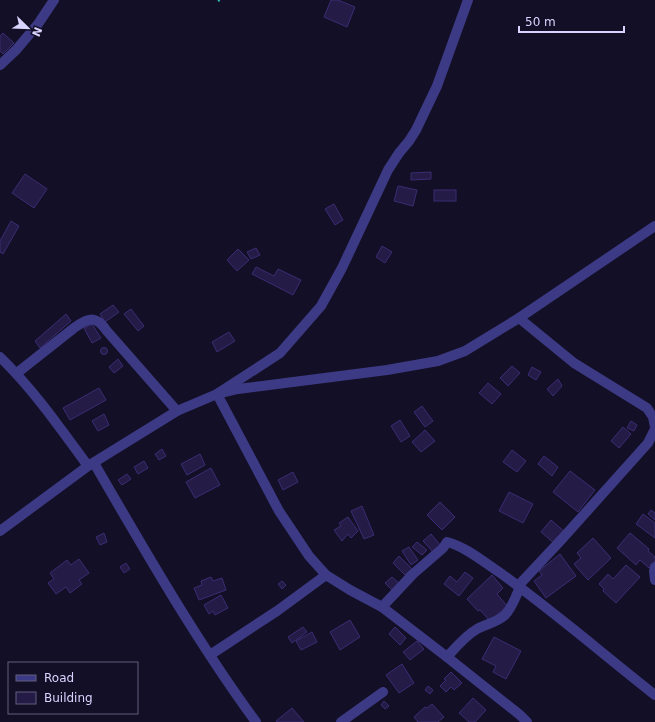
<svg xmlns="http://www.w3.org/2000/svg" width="655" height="722" font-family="'DejaVu Sans',sans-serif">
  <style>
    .building { fill: #241b47; stroke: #3b2d73 }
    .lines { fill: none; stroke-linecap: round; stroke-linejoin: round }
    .path { stroke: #2fb8b0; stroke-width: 2.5; stroke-dasharray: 2 3; stroke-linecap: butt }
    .minor { stroke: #3d3a85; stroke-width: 10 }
    .tertiary { stroke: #3d3a85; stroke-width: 10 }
  </style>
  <rect width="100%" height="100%" fill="#130f26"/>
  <g class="building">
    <polygon points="331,0 338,0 355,7 347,27 324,17"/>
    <polygon points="3,33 14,43 3,54 0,51 0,36"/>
    <polygon points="431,172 431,179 411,180 411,173"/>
    <polygon points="25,174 47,189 34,208 12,193"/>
    <polygon points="398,186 417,190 413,206 394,201"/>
    <rect x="434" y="190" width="22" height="11"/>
    <polygon points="334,204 343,220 335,225 325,209"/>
    <polygon points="11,221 19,226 3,254 0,252 0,241"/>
    <polygon points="382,246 392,252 385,263 376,257"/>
    <polygon points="256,248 260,255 251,259 247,252"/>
    <polygon points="238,249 249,260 237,271 227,260"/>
    <polygon points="256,267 274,276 278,269 301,280 293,295 252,274"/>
    <polygon points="113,305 119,312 105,322 100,314"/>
    <polygon points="131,309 144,326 138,331 124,314"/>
    <polygon points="66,314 71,321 40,348 35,341"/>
    <polygon points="92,324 101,338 92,343 84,328"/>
    <polygon points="229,332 235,341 217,352 212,342"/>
    <circle cx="104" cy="351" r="3.5"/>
    <polygon points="118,359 123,366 114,373 109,367"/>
    <polygon points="512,366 520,373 508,386 500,378"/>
    <polygon points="532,367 541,372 536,380 528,375"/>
    <polygon points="558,379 562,386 553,396 547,389"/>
    <polygon points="488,383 501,394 492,404 479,393"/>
    <polygon points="99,388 106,400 70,420 63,408"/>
    <polygon points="422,406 433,421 425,427 414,412"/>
    <polygon points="104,414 109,425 98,431 92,421"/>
    <polygon points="400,420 410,436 401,442 391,426"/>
    <polygon points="631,421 637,425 634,431 627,428"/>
    <polygon points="623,427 631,434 619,448 611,441"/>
    <polygon points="425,430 435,441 421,452 412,442"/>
    <polygon points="162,449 166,456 159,460 155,454"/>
    <polygon points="512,450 526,461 517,472 503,462"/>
    <polygon points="200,454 205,465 187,475 181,464"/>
    <polygon points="544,456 558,467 552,476 538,464"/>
    <polygon points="144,461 148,468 138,474 134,467"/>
    <polygon points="211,468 220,485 195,498 186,482"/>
    <polygon points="570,471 595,490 578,512 553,492"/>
    <polygon points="293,472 298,482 283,490 278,480"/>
    <polygon points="127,474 131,479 122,485 118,480"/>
    <polygon points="509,492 533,504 523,523 499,511"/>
    <polygon points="440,502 455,517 442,530 427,515"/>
    <polygon points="362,506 374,535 364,539 351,511"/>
    <polygon points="651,510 655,513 655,520 648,514"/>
    <polygon points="643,514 655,523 655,538 636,524"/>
    <polygon points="348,517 358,531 351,538 348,534 342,541 334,530 341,526 339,523"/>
    <polygon points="551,520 565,532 555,544 541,532"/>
    <polygon points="104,533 107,542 100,545 96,537"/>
    <polygon points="630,533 649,549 648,551 655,557 655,561 649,568 640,560 636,565 617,548"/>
    <polygon points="431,534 441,546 433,552 423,541"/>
    <polygon points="593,538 611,558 588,580 574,564 581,558 577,553"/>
    <polygon points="417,542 427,550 422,555 412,547"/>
    <polygon points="409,547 418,560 411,565 402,551"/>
    <polygon points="560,554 576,576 546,598 534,581 542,575 539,571"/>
    <polygon points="399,556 412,569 405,575 393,563"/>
    <polygon points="79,559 89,573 79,580 82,584 70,593 66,587 56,594 48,583 54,579 50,573 67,560 71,565"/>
    <polygon points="126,563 130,569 124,573 120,567"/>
    <polygon points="626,565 640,577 616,603 603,591 604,589 599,584 608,574 613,579"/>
    <polygon points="465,572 473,578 459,596 444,584 450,576 457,582"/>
    <polygon points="492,575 503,588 497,594 507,606 490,621 480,610 478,611 467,599"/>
    <polygon points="211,577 213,581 222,578 226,590 199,600 194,588 202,585 201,581"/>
    <polygon points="392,577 400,584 393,591 385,583"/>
    <polygon points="282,581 286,585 282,589 278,584"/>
    <polygon points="221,595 228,608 215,615 213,611 209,614 204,605"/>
    <polygon points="350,620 360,637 340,650 330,632"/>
    <polygon points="303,627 307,632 292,643 288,637"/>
    <polygon points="395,627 406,638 400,645 389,634"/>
    <polygon points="312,632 317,642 301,650 296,641"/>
    <polygon points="494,637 521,651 506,679 493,672 496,666 482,659"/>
    <polygon points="417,641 424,649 410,660 403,652"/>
    <polygon points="402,664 414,683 399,693 386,675"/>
    <polygon points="451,672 462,683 454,690 451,687 446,692 440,686 446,680 444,679"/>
    <polygon points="428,686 433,690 430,694 425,690"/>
    <polygon points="473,698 486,710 475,722 469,722 459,713"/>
    <polygon points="384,701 389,706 385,709 381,705"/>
    <polygon points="432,704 444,717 438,722 418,722 414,717 425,707 427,708"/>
    <polygon points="292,708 304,722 278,722 276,721"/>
  </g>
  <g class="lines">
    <polyline class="path" points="218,0 222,2"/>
    <g class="minor">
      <polyline points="468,0 437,86 416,130 409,141 399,153 388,170 342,268 321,306 280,353 217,394 279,511 309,556 326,575 350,590 382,607 447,657 520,715 527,722"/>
      <polyline points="0,65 16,50 38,24 54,0"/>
      <polyline points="519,318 574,363 647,408 653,417 655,427"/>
      <path d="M0,357C34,390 60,428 88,466"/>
      <path d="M17,373L74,328C80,324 90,316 97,321C101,323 104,327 106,330L177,411"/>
      <path d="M94,463C145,551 196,640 256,722"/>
      <polyline points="655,567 654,571 655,580"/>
      <polyline points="518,586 562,539 648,443 655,429"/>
      <path d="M382,607L413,574L443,548L447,542C464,546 484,562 499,572C553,611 603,654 655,695"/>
      <polyline points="210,655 277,611 326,575"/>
      <path d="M447,657C456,647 465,636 477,629C486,624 498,622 505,615C512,608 516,596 520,587"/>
      <polyline points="341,722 383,692"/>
    </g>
    <polyline class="tertiary" points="0,531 88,466 177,411 217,394 238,389 387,370 438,361 465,351 519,318 655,226"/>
  </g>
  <rect x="8" y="662" width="130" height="52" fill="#130f26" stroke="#625e7d"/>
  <rect x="16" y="675" width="20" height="6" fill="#3d3a85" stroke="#625e7d"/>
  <text x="44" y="682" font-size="12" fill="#d9d4ff">Road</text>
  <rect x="16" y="692" width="20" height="12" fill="#241b47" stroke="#625e7d"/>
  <text x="44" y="702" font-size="12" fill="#d9d4ff">Building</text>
  <g transform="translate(28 28) rotate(113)" stroke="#130f26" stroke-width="3" paint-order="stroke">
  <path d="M0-3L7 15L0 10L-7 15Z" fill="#d9d4ff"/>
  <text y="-6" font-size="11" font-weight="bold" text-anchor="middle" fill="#d9d4ff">N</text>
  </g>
  <path d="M519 26v6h105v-6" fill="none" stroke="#d9d4ff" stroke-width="2"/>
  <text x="525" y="26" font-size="12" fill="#d9d4ff" stroke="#130f26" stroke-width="3" paint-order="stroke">50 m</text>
</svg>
